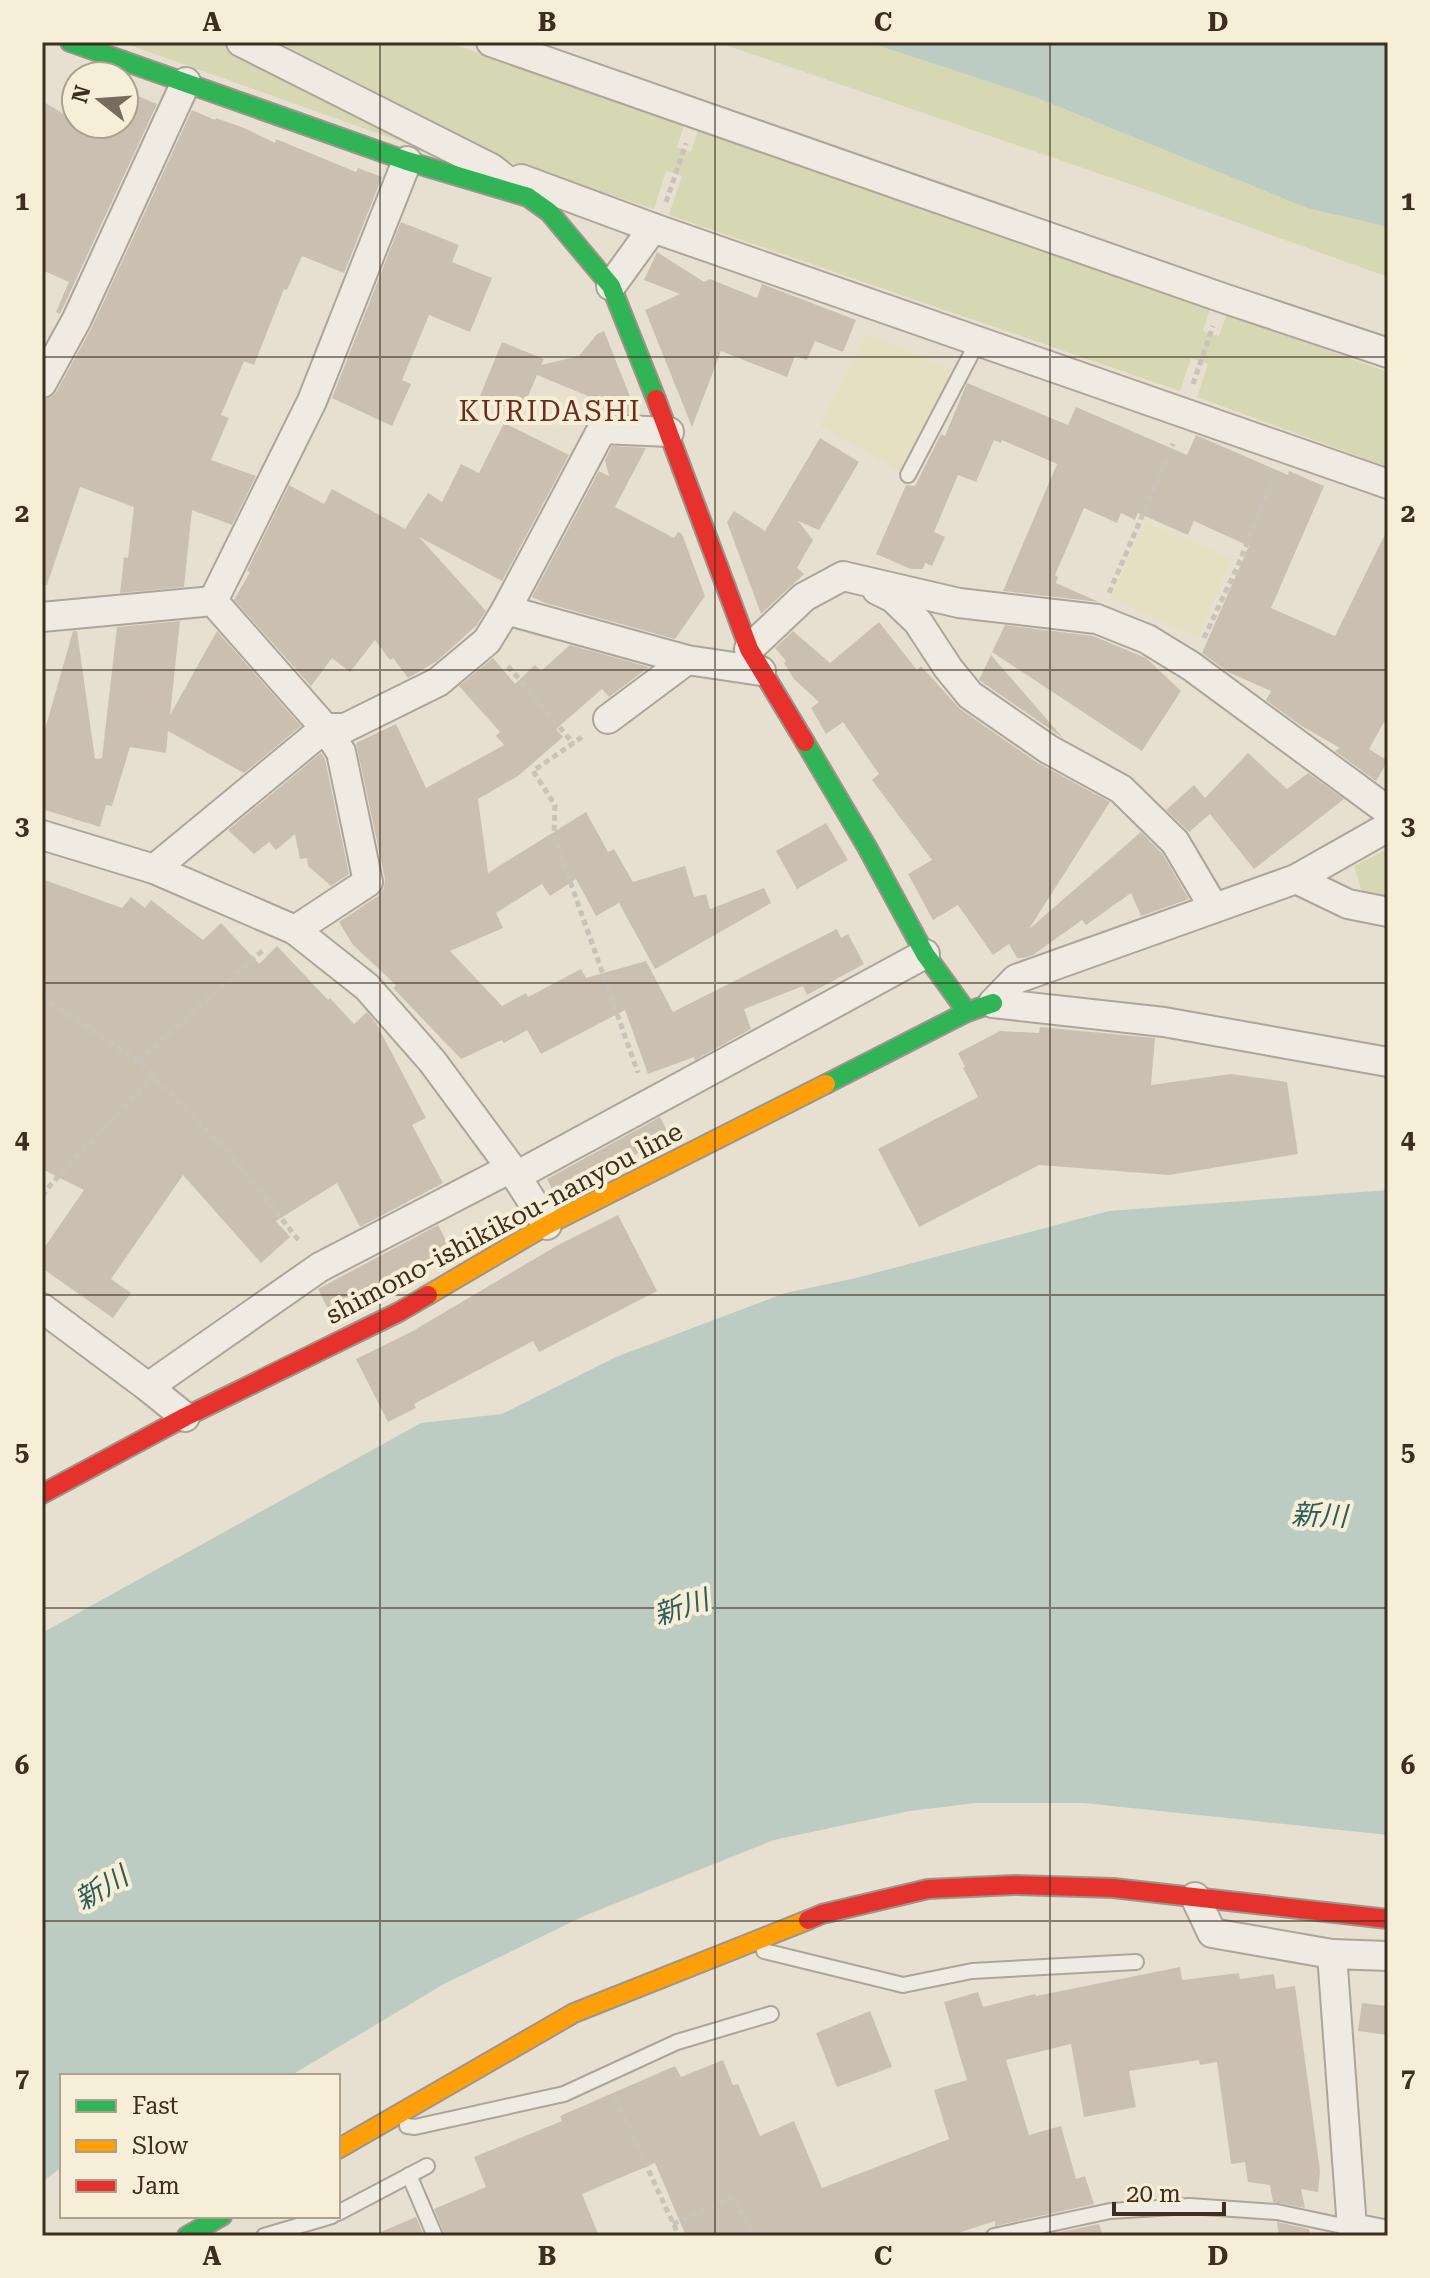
<svg xmlns="http://www.w3.org/2000/svg" width="1430" height="2278" font-family="'Roboto Serif','Noto Sans JP',serif">
  <style>
    .farmland { fill: #e6dfc2 }
    .green { fill: #d6d7b3 }
    .water { fill: #bcccc2 }
    .building { fill: #cbbfb2 }
    .lines { fill: none; stroke-linecap: round; stroke-linejoin: round }
    .lane-casing { stroke: #ada599; stroke-width: 18 }
    .street-casing { stroke: #ada599; stroke-width: 32 }
    .fast-casing { stroke: #9c958a; stroke-width: 22 }
    .slow-casing { stroke: #9c958a; stroke-width: 22 }
    .jam-casing { stroke: #9c958a; stroke-width: 22 }
    .path { stroke: #c8c2b9; stroke-width: 5; stroke-dasharray: 6 4; stroke-linecap: butt }
    .lane { stroke: #efebe3; stroke-width: 14 }
    .street { stroke: #efebe3; stroke-width: 28 }
    .fast { stroke: #30b455; stroke-width: 18 }
    .slow { stroke: #ff9f0a; stroke-width: 18 }
    .jam { stroke: #e5322d; stroke-width: 18 }
    .grid { fill: none; stroke: #3d2e20; stroke-width: 2; stroke-opacity: 0.55 }
    .labels { text-anchor: middle; stroke-width: 8; stroke-linejoin: round; paint-order: stroke }
    .street-label { font-size: 26px; fill: #3d2e20; stroke: #f7eed8 }
    .neighbourhood-label { font-size: 28px; letter-spacing: 2px; fill: #6b2e1e; stroke: #f7eed8 }
    .water-label { font-size: 28px; font-style: italic; fill: #2f5d5a; stroke: #f7eed8 }
    .neatline { fill: none; stroke: #3d2e20; stroke-width: 3 }
    .grid-label { font-size: 26px; text-anchor: middle; font-weight: bold; fill: #3d2e20 }
  </style>
  <rect width="100%" height="100%" fill="#e7e0d1"/>
  <g class="farmland">
    <polygon points="867,334 955,371 902,472 820,426"/>
    <polygon points="1145,521 1232,559 1198,637 1111,598"/>
  </g>
  <g class="green">
    <polygon points="121,42 218,42 434,149 433,153"/>
    <polygon points="264,42 447,42 684,125 677,147 691,152 698,130 1210,309 1203,331 1219,336 1227,314 1388,372 1388,467 1197,397 1208,364 1191,358 1180,391 669,215 682,176 666,171 654,209 493,156"/>
    <polygon points="717,42 868,42 1035,97 1307,208 1388,227 1388,277 1144,189"/>
    <polygon points="1388,849 1388,897 1362,892 1354,866"/>
  </g>
  <g class="water">
    <polygon points="868,42 1388,42 1388,227 1307,208 1035,97"/>
    <polygon points="1388,1190 1388,1835 1084,1803 975,1803 910,1811 774,1840 584,1916 444,1984 290,2076 62,2076 62,2167 42,2182 42,1633 421,1423 502,1414 616,1357 785,1293 856,1278 1109,1211"/>
  </g>
  <g class="building">
    <polygon points="124,90 157,104 60,314 56,312 69,282 42,270 42,101 76,121 76,124 124,124"/>
    <polygon points="192,110 215,120 216,118 244,128 275,143 276,139 356,172 358,168 382,177 344,273 302,256 287,290 284,289 254,365 244,361 221,415 229,418 211,460 256,476 232,525 192,510 184,587 120,593 124,557 128,558 134,507 80,487 47,585 42,584 42,406 45,399 51,397 57,391 92,327"/>
    <polygon points="401,222 459,245 452,262 492,278 470,332 429,315 402,380 411,384 392,426 332,398"/>
    <polygon points="657,252 704,282 710,279 757,298 762,284 856,320 843,352 815,341 807,360 795,356 787,377 721,351 692,427 645,310 680,294 644,280"/>
    <polygon points="604,331 637,414 603,412 593,415 588,396 537,375 521,413 480,396 502,342 544,359 541,365 579,356 597,334"/>
    <polygon points="967,383 1068,425 1076,407 1187,455 1196,435 1288,475 1289,471 1324,486 1271,608 1335,636 1388,528 1388,715 1369,749 1388,761 1376,781 1335,751 1340,748 1300,725 1266,700 1271,691 1228,672 1202,653 1249,546 1194,521 1188,535 1138,513 1135,520 1121,513 1117,523 1084,508 1055,575 1058,577 1056,583 1099,602 1003,591 1057,464 1002,440 1001,443 994,440 976,482 958,475 934,532 945,537 932,566 925,563 923,569 911,569 876,554 906,485 915,486 941,434 945,436"/>
    <polygon points="504,423 569,455 502,581 419,537 486,611 477,625 437,661 408,678 393,658 390,660 375,640 350,672 332,658 311,686 234,600 250,572 247,571 289,485 324,504 332,489 405,529 428,493 442,502 461,464 479,473"/>
    <polygon points="820,438 859,462 819,530 798,521 813,540 797,568 804,574 761,614 727,522 734,511 765,531"/>
    <polygon points="612,446 646,448 615,507 674,538 678,532 682,534 705,596 675,639 545,603 532,597 599,471 609,476 605,460"/>
    <polygon points="180,621 170,715 217,631 301,726 244,773 168,731 166,753 130,747 112,806 106,805 100,827 42,809 42,740 73,631 77,631 95,759 102,758 117,627"/>
    <polygon points="879,622 917,670 921,666 960,709 1038,763 1110,802 1029,929 1141,832 1162,853 1189,899 1141,916 1131,893 1086,925 1082,920 1033,955 1023,958 1017,958 1009,944 993,955 958,905 933,920 908,874 932,860 872,780 879,774 843,722 826,734 811,708 819,702 794,679 784,663 786,661 775,648 793,631 830,663"/>
    <polygon points="1005,625 1093,636 1146,658 1181,691 1142,751 992,652"/>
    <polygon points="570,645 649,667 609,697 602,689 556,729 563,737 518,776 478,799 488,873 586,812 608,852 614,849 633,882 685,866 694,897 706,894 710,909 764,888 771,903 655,969 619,903 596,916 576,879 550,896 542,884 496,913 503,928 450,951 502,1006 526,993 528,997 581,969 586,978 646,961 673,1012 837,929 841,938 848,934 864,964 807,995 803,986 744,1009 751,1029 695,1060 694,1057 648,1074 625,1010 541,1054 527,1030 504,1043 502,1040 461,1059 393,988 396,985 353,945 339,922 378,896 384,888 385,879 356,743 396,724 426,788 504,745 496,736 500,732 459,686 493,658 515,684 535,665 541,671"/>
    <polygon points="991,655 1063,738 982,682 979,680"/>
    <polygon points="321,753 325,759 349,874 331,886 308,866 307,858 300,859 295,834 276,850 269,842 254,854 228,830"/>
    <polygon points="1248,753 1287,789 1308,773 1344,799 1254,869 1210,814 1189,832 1166,810 1194,785 1205,798"/>
    <polygon points="826,823 848,860 797,889 776,851"/>
    <polygon points="42,879 122,908 131,897 145,908 151,900 203,940 221,923 259,964 277,946 328,1000 330,998 354,1024 367,1012 376,1023 426,1118 412,1125 443,1183 360,1227 337,1183 276,1221 290,1237 261,1263 183,1175 111,1279 131,1293 113,1318 42,1268 42,1251 84,1190 42,1169"/>
    <polygon points="1040,1027 1155,1038 1151,1085 1231,1074 1287,1082 1298,1154 1169,1175 1039,1165 919,1227 878,1149 978,1097 963,1068 965,1067 958,1053 1000,1031 1039,1033"/>
    <polygon points="660,1117 670,1137 555,1195 547,1179"/>
    <polygon points="618,1215 657,1291 539,1352 533,1341 414,1404 416,1408 388,1422 356,1359 411,1332 558,1245"/>
    <polygon points="438,1225 453,1254 388,1292 334,1318 331,1315 318,1289"/>
    <polygon points="1180,1967 1182,1980 1239,1973 1240,1979 1274,1974 1276,1989 1295,1986 1320,2171 1318,2192 1301,2189 1305,2208 1273,2202 1270,2185 1248,2182 1245,2162 1231,2164 1217,2062 1200,2065 1199,2060 1129,2071 1136,2107 1084,2117 1071,2044 1006,2060 1029,2135 1061,2126 1076,2179 1085,2176 1094,2204 995,2226 995,2221 949,2236 686,2236 655,2163 582,2194 599,2236 445,2236 434,2209 486,2187 474,2157 562,2121 560,2116 675,2066 681,2077 723,2060 733,2085 738,2084 760,2136 794,2121 822,2188 949,2139 934,2090 967,2080 944,2002 978,1992 983,2007 1035,1994 1036,1996"/>
    <polygon points="1362,2003 1388,2006 1388,2035 1358,2031"/>
    <polygon points="870,2011 892,2067 837,2087 816,2033"/>
    <polygon points="416,2217 424,2236 371,2236"/>
    <polygon points="1277,2222 1309,2229 1311,2236 1279,2236"/>
    <polygon points="1099,2224 1103,2236 1041,2236"/>
  </g>
  <g class="lines">
    <g class="lane-casing">
      <g id="lane">
        <polyline points="908,475 978,341"/>
        <polyline points="764,1951 903,1985 972,1971 1136,1962"/>
        <polyline points="407,2126 415,2127 564,2094 677,2042 771,2014"/>
        <polyline points="409,2175 435,2236"/>
        <polyline points="338,2213 427,2166"/>
        <polyline points="264,2236 332,2216"/>
        <polyline points="994,2236 1110,2211 1190,2206 1277,2212 1352,2228 1352,2232"/>
      </g>
    </g>
    <g class="street-casing">
      <g id="street">
        <polyline points="241,42 491,168 509,182"/>
        <polyline points="491,42 1223,298 1388,353"/>
        <polyline points="521,179 656,229 1388,484"/>
        <polyline points="611,286 653,228"/>
        <polyline points="42,383 77,319 186,82"/>
        <polyline points="877,590 893,598 918,622 948,668 970,695 1048,749 1121,789 1175,842 1214,908"/>
        <polyline points="213,601 312,401 407,161"/>
        <polyline points="506,610 687,660 761,671"/>
        <polyline points="42,617 213,601 325,728 341,752 368,882 295,930"/>
        <polyline points="749,649 804,597 843,576 959,603 1097,619 1147,639 1191,666 1388,811"/>
        <polyline points="608,719 687,660"/>
        <polyline points="42,835 154,869 295,930 367,987 432,1061 511,1168 547,1225"/>
        <polyline points="154,869 325,728 345,728 438,682 487,641 506,610 602,429 669,432"/>
        <polyline points="1296,879 1348,904 1388,912"/>
        <polyline points="993,1003 1016,979 1296,879 1388,827"/>
        <polyline points="993,1003 1164,1022 1388,1062"/>
        <polyline points="516,1176 925,954"/>
        <polyline points="42,1308 148,1387 185,1417"/>
        <polyline points="148,1387 320,1267 511,1168"/>
        <polyline points="1195,1897 1212,1933 1332,1954 1352,2228 1388,2235"/>
        <polyline points="1332,1954 1388,1956"/>
      </g>
    </g>
    <g class="fast-casing">
      <g id="fast">
        <polyline points="70,42 407,161 528,197 549,212 611,286 656,399"/>
        <polyline points="805,742 867,847 925,954 967,1012"/>
        <polyline points="826,1084 967,1012 993,1003"/>
        <polyline points="187,2236 222,2216"/>
      </g>
    </g>
    <g class="slow-casing">
      <g id="slow">
        <polyline points="428,1295 547,1225 826,1084"/>
        <polyline points="338,2149 574,2013 808,1920"/>
      </g>
    </g>
    <g class="jam-casing">
      <g id="jam">
        <polyline points="656,399 749,649 805,742"/>
        <polyline points="42,1494 185,1417 399,1312 428,1295"/>
        <polyline points="808,1920 822,1914 928,1889 1015,1885 1113,1888 1388,1919"/>
      </g>
    </g>
    <g class="path">
      <polyline points="666,202 686,143"/>
      <polyline points="1193,384 1213,326"/>
      <polyline points="1109,593 1173,444"/>
      <polyline points="1204,638 1239,563 1273,478"/>
      <polyline points="508,666 573,743"/>
      <polyline points="582,737 533,771 555,805 554,836 638,1073"/>
      <polyline points="42,997 138,1061 225,1148 300,1242"/>
      <polyline points="138,1061 263,950"/>
      <polyline points="42,1196 52,1183 153,1076"/>
      <polyline points="615,2098 679,2236"/>
      <polyline points="673,2224 734,2197 753,2236"/>
    </g>
    <use href="#lane" class="lane"/>
    <use href="#street" class="street"/>
    <use href="#fast" class="fast"/>
    <use href="#slow" class="slow"/>
    <use href="#jam" class="jam"/>
  </g>
  <path class="grid" d="M380,42V2236M715,42V2236M1050,42V2236M42,357H1388M42,670H1388M42,983H1388M42,1295H1388M42,1608H1388M42,1921H1388"/>
  <g class="labels">
    <g class="street-label">
      <text transform="translate(504 1223) rotate(-28)" y="9">shimono-ishikikou-nanyou line</text>
    </g>
    <g class="neighbourhood-label">
      <text x="550" y="421">KURIDASHI</text>
    </g>
    <g class="water-label">
      <text transform="translate(1319 1515) rotate(2)" y="10">新川</text>
      <text transform="translate(681 1607) rotate(-18)" y="10">新川</text>
      <text transform="translate(101 1888) rotate(-31)" y="10">新川</text>
    </g>
  </g>
  <rect width="1430" height="2278" fill="none" stroke="#f7eed8" stroke-width="88"/>
  <rect x="60" y="2074" width="280" height="144" fill="#f7eed8" stroke="#ada18e" stroke-width="2"/>
  <rect x="76" y="2100" width="40" height="12" fill="#30b455" stroke="#ada18e" stroke-width="2"/>
  <text x="132" y="2114" font-size="24" fill="#3d2e20">Fast</text>
  <rect x="76" y="2140" width="40" height="12" fill="#ff9f0a" stroke="#ada18e" stroke-width="2"/>
  <text x="132" y="2154" font-size="24" fill="#3d2e20">Slow</text>
  <rect x="76" y="2180" width="40" height="12" fill="#e5322d" stroke="#ada18e" stroke-width="2"/>
  <text x="132" y="2194" font-size="24" fill="#3d2e20">Jam</text>
  <g transform="translate(100 100) rotate(287)"><circle r="38" fill="#f7eed8" stroke="#ada18e" stroke-width="2"/>
  <path d="M0-6L14 30L0 20L-14 30Z" fill="#786c5e"/>
  <text y="-12" font-size="22" font-weight="bold" text-anchor="middle" fill="#3d2e20">N</text>
  </g>
  <path d="M1114 2202v12h110v-12" fill="none" stroke="#3d2e20" stroke-width="4"/>
  <text x="1126" y="2202" font-size="24" fill="#3d2e20" stroke="#f7eed8" stroke-width="6" paint-order="stroke">20 m</text>
  <rect x="44" y="44" width="1342" height="2190" class="neatline"/>
  <g class="grid-label">
    <text x="212" y="31">A</text>
    <text x="547" y="31">B</text>
    <text x="883" y="31">C</text>
    <text x="1218" y="31">D</text>
    <text x="22" y="210">1</text>
    <text x="1408" y="210">1</text>
    <text x="22" y="522">2</text>
    <text x="1408" y="522">2</text>
    <text x="22" y="835">3</text>
    <text x="1408" y="835">3</text>
    <text x="22" y="1148">4</text>
    <text x="1408" y="1148">4</text>
    <text x="22" y="1461">5</text>
    <text x="1408" y="1461">5</text>
    <text x="22" y="1774">6</text>
    <text x="1408" y="1774">6</text>
    <text x="22" y="2087">7</text>
    <text x="1408" y="2087">7</text>
    <text x="212" y="2265">A</text>
    <text x="547" y="2265">B</text>
    <text x="883" y="2265">C</text>
    <text x="1218" y="2265">D</text>
  </g>
</svg>
